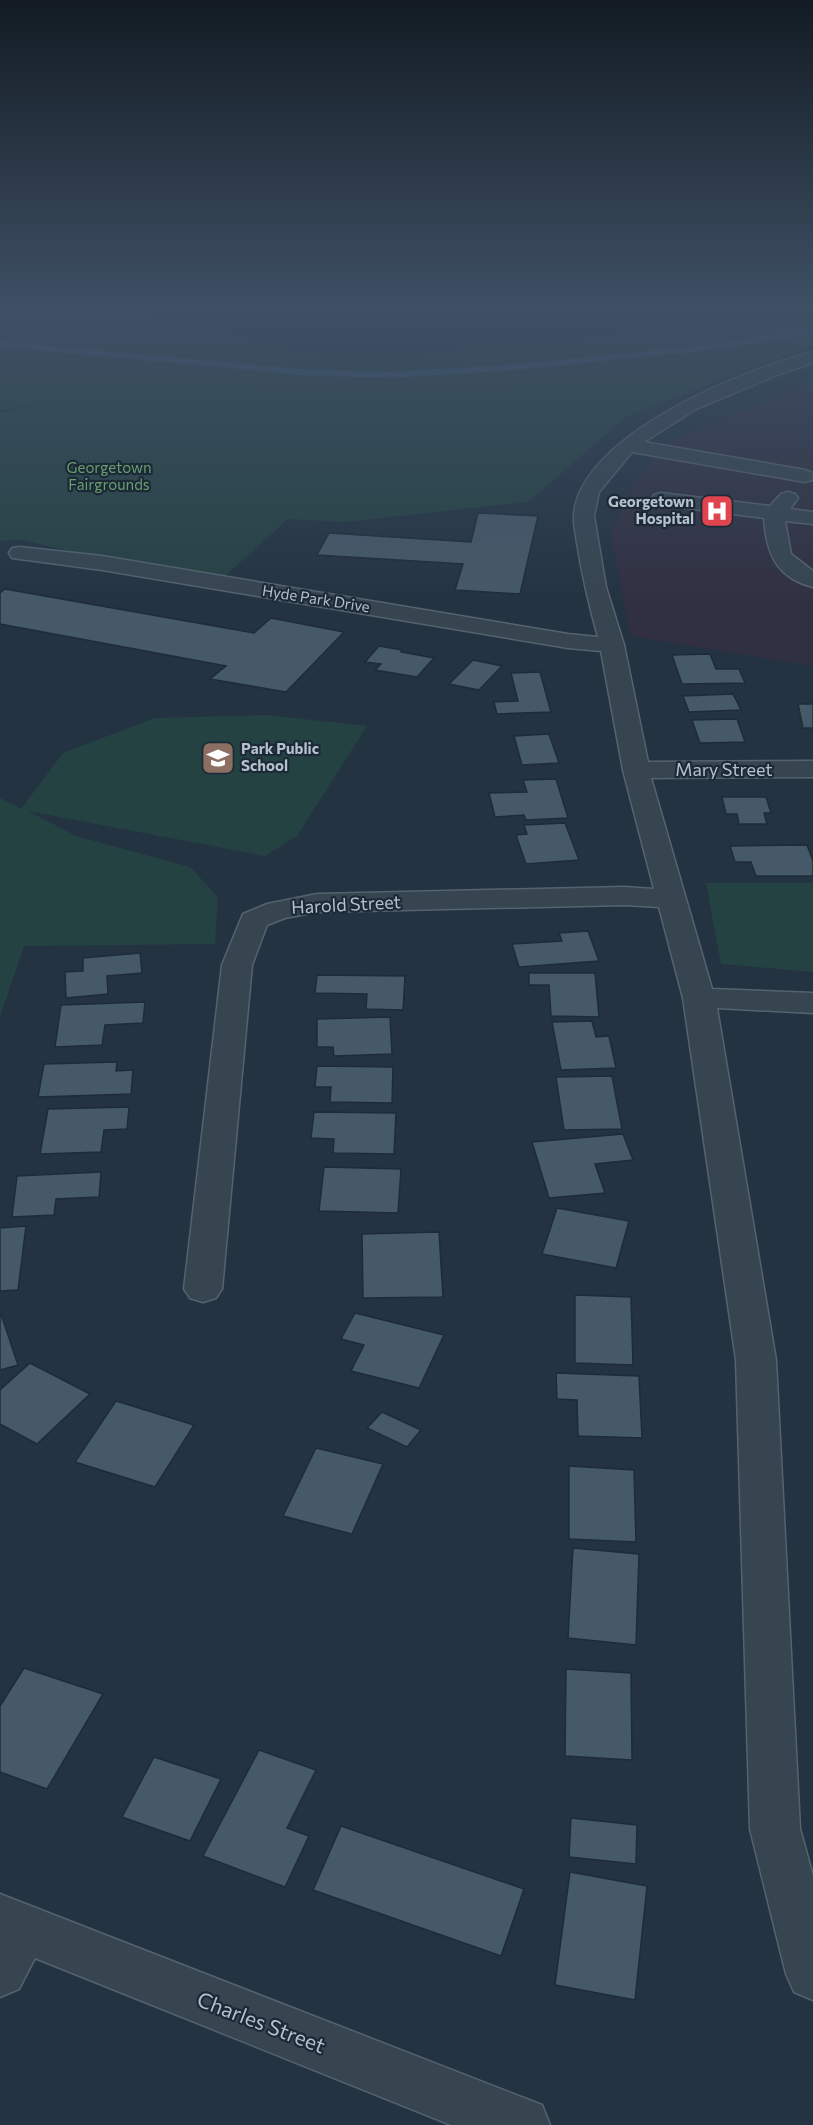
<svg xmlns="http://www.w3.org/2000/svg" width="813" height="2125" font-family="Commissioner,sans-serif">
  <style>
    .medical { fill: #303042 }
    .green { fill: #254243 }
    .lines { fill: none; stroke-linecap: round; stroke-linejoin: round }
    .stream { stroke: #35516a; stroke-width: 6 }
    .building { fill: #465968; stroke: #1e2c39; stroke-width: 1.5 }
    .minor-casing { stroke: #55636f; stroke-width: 3 }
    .minor { fill: #374551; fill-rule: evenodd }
    .labels { text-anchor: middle; stroke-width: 4.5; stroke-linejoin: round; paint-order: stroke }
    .far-park-label { font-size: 15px; fill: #699f6f; stroke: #1c2a37 }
    .far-poi-label { font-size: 15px; font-weight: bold; fill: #b4c0cc; stroke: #1c2a37; text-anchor: end }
    .far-street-label { font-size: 15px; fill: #b4c0cc; stroke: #1c2a37 }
    .street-label { font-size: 18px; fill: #b4c0cc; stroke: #1c2a37 }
    .near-street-label { font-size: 21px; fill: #b4c0cc; stroke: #1c2a37 }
  </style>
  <rect width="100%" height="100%" fill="#233342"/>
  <polygon class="medical" points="813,382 813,666 630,636 611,535 630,488 664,443"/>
  <g class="green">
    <polygon points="0,306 85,311 197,323 291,351 346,355 415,354 677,328 798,324 813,336 813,345 627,416 528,502 344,522 288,519 225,576 79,554 24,540 0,541 0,413 49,402 0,410"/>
    <polygon points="267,715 367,726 297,836 265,856 28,811 76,836 190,867 218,897 215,944 24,946 0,1017 0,798 21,809 63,753 155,718"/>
    <polygon points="706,883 813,883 813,972 721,964"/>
  </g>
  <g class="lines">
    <polyline class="stream" points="0,344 312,373 392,375 517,367 721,346 813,330"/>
  </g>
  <g class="building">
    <polygon points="478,513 538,516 520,594 455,590 463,564 317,555 329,533 471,542"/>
    <polygon points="5,589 254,633 271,618 344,632 286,692 210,679 226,666 0,624 0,593"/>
    <polygon points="379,646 402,650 401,652 434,658 417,677 375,670 381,664 365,662"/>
    <polygon points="710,654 716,669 739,669 745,683 682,684 672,655"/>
    <polygon points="473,660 502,666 479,690 449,684"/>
    <polygon points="540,672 551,712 497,714 494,702 518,701 511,673"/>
    <polygon points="733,694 741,710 689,712 683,696"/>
    <polygon points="798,704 813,704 813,728 803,728"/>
    <polygon points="737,719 745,742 700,743 692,720"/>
    <polygon points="549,734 559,763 522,765 514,736"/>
    <polygon points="556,779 568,818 526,820 524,815 495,817 489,793 527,792 523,780"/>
    <polygon points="722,797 766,797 771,813 764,813 767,824 739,824 737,814 726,814"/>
    <polygon points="565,823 579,860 526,864 516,835 527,834 524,825"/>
    <polygon points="807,845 813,861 813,876 756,876 751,862 735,862 730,846"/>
    <polygon points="588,931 599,961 519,967 512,944 562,941 559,933"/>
    <polygon points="140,953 142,973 107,976 108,994 66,998 65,972 83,971 83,958"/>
    <polygon points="529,973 595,973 599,1017 551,1016 549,985 529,985"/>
    <polygon points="317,975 405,976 403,1010 366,1009 367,994 315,993"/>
    <polygon points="145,1002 143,1023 105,1025 102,1045 55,1047 61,1005"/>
    <polygon points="390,1017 392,1054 334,1056 333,1047 317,1047 317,1019"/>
    <polygon points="592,1021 596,1037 609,1036 616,1068 561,1070 552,1022"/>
    <polygon points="117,1062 116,1071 133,1070 131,1094 38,1097 44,1064"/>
    <polygon points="317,1066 393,1067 392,1103 330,1102 331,1087 315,1087"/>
    <polygon points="612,1076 622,1129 564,1130 556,1077"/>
    <polygon points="129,1107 127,1129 104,1130 101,1152 40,1154 48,1109"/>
    <polygon points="314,1112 396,1113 394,1154 333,1153 334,1139 311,1138"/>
    <polygon points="623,1134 633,1160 595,1164 605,1193 549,1198 532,1142"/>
    <polygon points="324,1167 401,1169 398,1213 319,1211"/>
    <polygon points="101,1172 99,1197 56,1199 54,1215 12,1217 17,1176"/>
    <polygon points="557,1208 629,1221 616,1268 542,1254"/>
    <polygon points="26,1226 18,1290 0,1291 0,1228"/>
    <polygon points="439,1232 443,1297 363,1298 362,1234"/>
    <polygon points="575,1295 631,1297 633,1365 575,1363"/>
    <polygon points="355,1313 444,1335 419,1388 351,1371 364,1345 341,1339"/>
    <polygon points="1,1314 18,1365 0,1370 0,1315"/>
    <polygon points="30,1363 90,1394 37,1444 0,1424 0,1390"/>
    <polygon points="556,1373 639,1376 642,1438 578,1436 577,1400 557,1399"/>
    <polygon points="116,1401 194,1425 155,1487 75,1462"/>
    <polygon points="382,1412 421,1430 407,1447 367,1428"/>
    <polygon points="316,1448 383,1464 352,1534 283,1516"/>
    <polygon points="569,1466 634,1470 636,1542 569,1539"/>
    <polygon points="573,1548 639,1554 636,1645 568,1638"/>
    <polygon points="24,1668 103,1694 47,1789 0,1772 0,1706"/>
    <polygon points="566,1669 631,1673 632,1760 565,1756"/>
    <polygon points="259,1750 316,1770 287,1828 309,1836 285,1887 203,1856"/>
    <polygon points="154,1757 221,1779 190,1841 122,1817"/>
    <polygon points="571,1818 637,1825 636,1864 569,1857"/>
    <polygon points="341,1826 524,1889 501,1956 313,1890"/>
    <polygon points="570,1872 647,1886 635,2000 555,1985"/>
  </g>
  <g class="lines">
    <g class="minor-casing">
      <g id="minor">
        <path d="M813,352V363L777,375L696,409L644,442L805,470L813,473L812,480L805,482L632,452L599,492L594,516L606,587L624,645L648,762L813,761V777L651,778L712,989L813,993V1013L717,1008L776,1360L800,1829L813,1876V2000L794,1992L786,1974L750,1829L736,1360L683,998L659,907L624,905L317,912L285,918L267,925L252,965L222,1289L216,1298L203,1302L190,1298L184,1289L222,965L243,914L267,904L317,894L624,887L654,889L623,770L601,651L568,648L102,570L20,559L12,558L9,553L12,548L20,547L102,556L568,634L598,637C589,605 582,575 577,543C576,534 573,524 574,515C579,436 746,368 813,352Z"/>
        <path d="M788,492L795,494L798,498L790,509L813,512V524L785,521L791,554L813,571V587C776,578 766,552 764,518L661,505L654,503L651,499L654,495L661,493L770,506L781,494Z"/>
        <polygon points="0,1894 542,2105 550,2125 451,2125 35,1958 19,1989 0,1997"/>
      </g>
    </g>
    <use href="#minor" class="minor"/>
  </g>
  <linearGradient id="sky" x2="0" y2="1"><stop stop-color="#131c24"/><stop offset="0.51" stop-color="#3f5065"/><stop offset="1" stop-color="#3f5065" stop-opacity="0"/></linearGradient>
  <rect width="813" height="604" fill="url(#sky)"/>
  <defs>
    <g id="hospital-square" transform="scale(1.725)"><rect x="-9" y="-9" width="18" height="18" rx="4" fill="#e0444e" stroke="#1c2a37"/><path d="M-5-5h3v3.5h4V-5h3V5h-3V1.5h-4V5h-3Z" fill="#fff"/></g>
    <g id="school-square" transform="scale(1.725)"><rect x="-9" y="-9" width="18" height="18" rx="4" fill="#8d6e63" stroke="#1c2a37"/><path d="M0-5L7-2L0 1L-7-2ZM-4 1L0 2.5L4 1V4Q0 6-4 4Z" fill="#fff"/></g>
  </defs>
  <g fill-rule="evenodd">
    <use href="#hospital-square" x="717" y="511"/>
    <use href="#school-square" x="218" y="758"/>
  </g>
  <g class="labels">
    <g class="far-park-label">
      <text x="109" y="473">Georgetown<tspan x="109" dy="17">Fairgrounds</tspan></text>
    </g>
    <g class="far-poi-label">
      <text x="694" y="507">Georgetown<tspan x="694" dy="17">Hospital</tspan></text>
      <text x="241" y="754" text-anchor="start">Park Public<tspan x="241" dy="17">School</tspan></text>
    </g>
    <g class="far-street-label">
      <text transform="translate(316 599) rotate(9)" y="5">Hyde Park Drive</text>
    </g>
    <g class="street-label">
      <text x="724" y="776">Mary Street</text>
      <text transform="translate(346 905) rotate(-3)" y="6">Harold Street</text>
    </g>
    <g class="near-street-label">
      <text transform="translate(261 2023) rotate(21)" y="7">Charles Street</text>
    </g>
  </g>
</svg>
